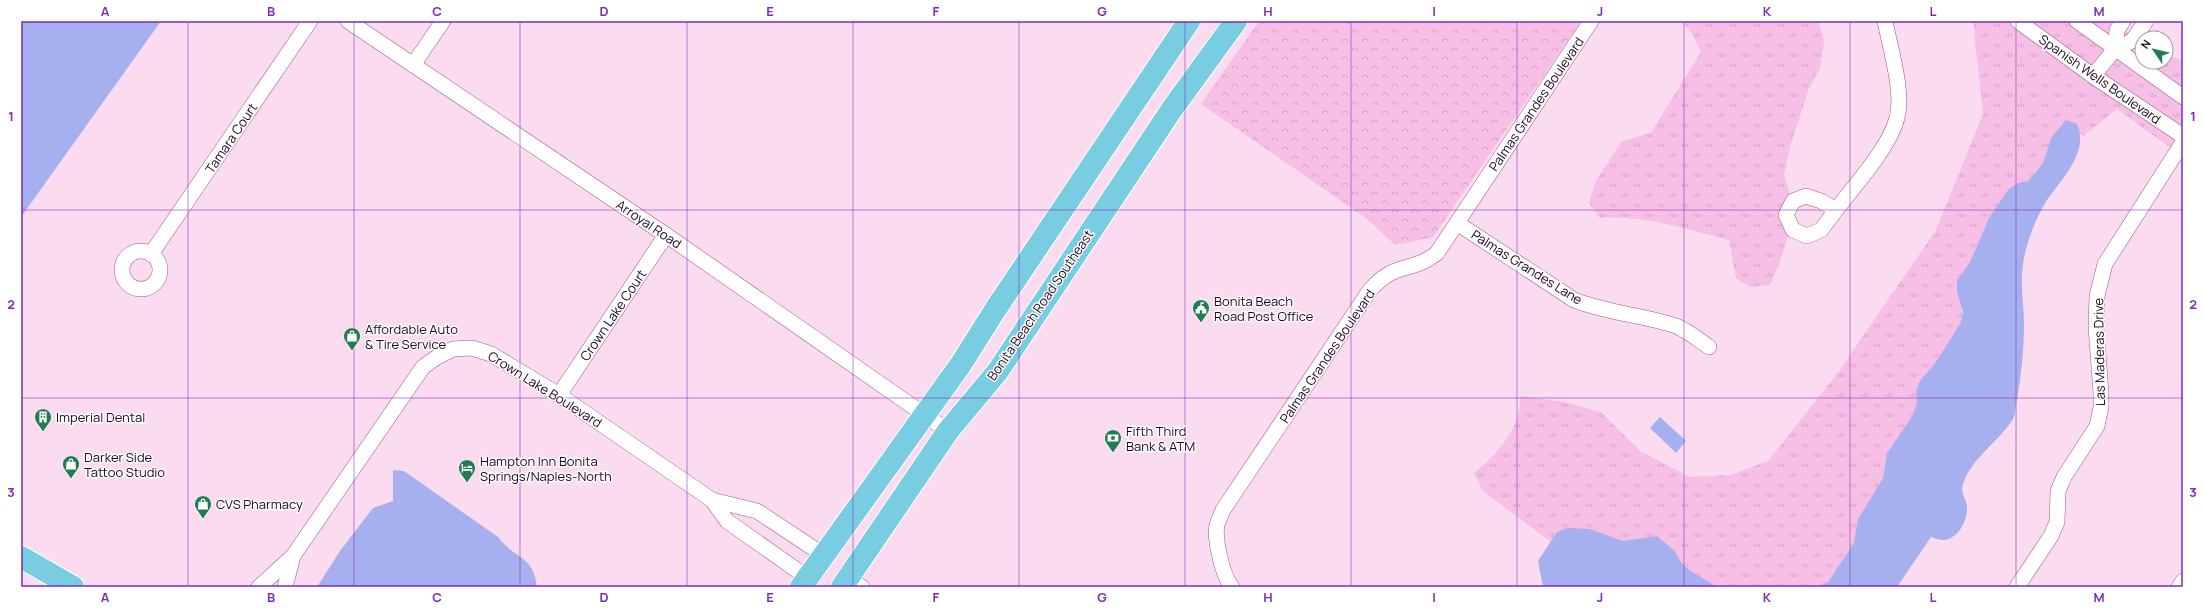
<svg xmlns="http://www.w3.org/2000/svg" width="2204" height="608" font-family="Manrope,sans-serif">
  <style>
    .grass { fill: url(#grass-tufts) }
    .forest { fill: url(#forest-crowns) }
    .water { fill: #a7b0ee }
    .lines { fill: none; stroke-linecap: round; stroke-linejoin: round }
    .minor-casing { stroke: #9d598b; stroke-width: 16 }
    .primary-casing { stroke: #fff; stroke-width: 24 }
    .minor { stroke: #fff; stroke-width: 15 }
    .primary { stroke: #79cde0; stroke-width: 22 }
    .grid { fill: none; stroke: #7b2cbf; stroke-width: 1; stroke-opacity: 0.55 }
    .labels { text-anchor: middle; stroke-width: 3; stroke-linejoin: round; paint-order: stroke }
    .street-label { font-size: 13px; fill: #1e0518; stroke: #fff }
    .poi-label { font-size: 13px; fill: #1e0518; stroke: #fff; text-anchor: start }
    .neatline { fill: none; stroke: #7b2cbf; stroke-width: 1.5 }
    .grid-label { font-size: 13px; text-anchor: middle; font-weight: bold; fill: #7b2cbf }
  </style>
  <defs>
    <pattern id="grass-tufts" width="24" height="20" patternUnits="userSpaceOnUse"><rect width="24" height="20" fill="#f7bee6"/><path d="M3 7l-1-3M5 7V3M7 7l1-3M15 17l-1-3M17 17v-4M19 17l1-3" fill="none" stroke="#d3a2c5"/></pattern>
    <pattern id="forest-crowns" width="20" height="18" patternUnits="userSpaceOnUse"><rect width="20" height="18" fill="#f7bee6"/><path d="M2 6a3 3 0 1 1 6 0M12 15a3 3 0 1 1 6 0" fill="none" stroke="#d3a2c5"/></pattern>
  </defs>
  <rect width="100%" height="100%" fill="#fadbf0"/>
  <g class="grass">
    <path d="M1682,21H1819L1824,41L1820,68L1809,88L1790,147L1784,175L1793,205L1790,228L1780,262L1770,285L1750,287L1736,278L1729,240C1686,229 1645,215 1600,218L1589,203L1596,181L1622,141L1651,133L1701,52L1692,34Z"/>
    <path d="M1973,21H2110L2142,41V62H2166V54L2183,61V157L2117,109L2082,137V134L2051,138L2043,163L2036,172L2028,181L2018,183L1989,218L1970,262L1957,280V292L1963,312L1960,324L1916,391L1917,402L1913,415L1887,453L1883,478L1858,519L1854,542L1848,552L1828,582L1816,587H1717L1688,569L1680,561L1675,551L1657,536L1623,541L1590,529L1557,532L1551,542L1483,491L1474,473C1497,455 1522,427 1520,396L1565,402L1601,412L1641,452L1690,477L1731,475L1768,461L1837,374L1936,230L1983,114Z"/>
  </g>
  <polygon class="forest" points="1259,21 1581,21 1433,237 1395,245 1366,218 1201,104"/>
  <g class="water">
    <polygon points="21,21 161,21 21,217"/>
    <path d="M2066,120L2077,124C2090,153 2060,180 2045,203C2033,224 2023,251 2022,275C2021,291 2024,307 2024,323C2024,351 2021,378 2016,404C2015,409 2015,415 2013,419C1999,442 1972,457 1963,484C1960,493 1966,498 1967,507C1968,520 1958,540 1943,540C1939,540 1935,538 1931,537L1897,587H1816L1828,582L1848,552L1854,542L1858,519L1883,478L1887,453L1913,415L1917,402L1916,391L1920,381L1935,363L1960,324L1963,312L1957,292V280L1970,262L1989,218L2008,190L2018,183L2028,181L2036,172L2043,163L2051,138Z"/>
    <polygon points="1660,417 1686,441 1676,453 1650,428"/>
    <path d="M393,470L404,471L498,537C515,560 533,554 537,587H317L340,551L373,508L393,501Z"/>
    <polygon points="1568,528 1590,529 1623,541 1657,536 1675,551 1680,561 1688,569 1717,587 1543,587 1538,561 1557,532"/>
  </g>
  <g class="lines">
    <g class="minor-casing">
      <g id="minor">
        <polyline points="348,21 666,235 948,431"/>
        <polyline points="2018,21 2093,76 2183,136"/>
        <polyline points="2077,21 2183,97"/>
        <polyline points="2115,49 2117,30 2123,21"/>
        <polyline points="413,65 443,21"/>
        <polyline points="2093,76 2115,49 2132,41 2146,21"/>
        <polygon points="1806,196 1821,201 1836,210 1821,230 1807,236 1793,230 1786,215 1793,201"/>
        <path d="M1836,210C1854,186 1890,147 1897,118C1904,92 1890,48 1885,21"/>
        <path d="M1457,223L1574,300C1607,313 1643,315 1676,326C1688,331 1699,340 1709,347"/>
        <circle cx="141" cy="270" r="19"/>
        <polyline points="151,254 310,21"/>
        <polyline points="559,395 666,235"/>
        <polyline points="712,500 757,511 825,556"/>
        <polyline points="848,578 862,587"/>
        <polyline points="259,587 293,556 423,367 437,357 453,349 472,348 491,354 559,395 712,500 727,521 808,578"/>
        <polyline points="285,587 293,556"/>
        <path d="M1232,587C1223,577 1214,539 1217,525C1218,521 1221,515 1223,510L1370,290C1377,282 1385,275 1395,271C1412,265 1422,265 1437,253L1591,21"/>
        <polyline points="2017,587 2051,536 2057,522 2058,491 2064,477 2097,426 2101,407 2101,393 2096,327 2097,296 2105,264 2183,142"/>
        <polyline points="2179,587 2183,581"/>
      </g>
    </g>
    <g class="primary-casing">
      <g id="primary">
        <polyline points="21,557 73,587"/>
        <polyline points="801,587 961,364 995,310 1189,21"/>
        <polyline points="842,587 948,431 998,371 1172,109 1236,21"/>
      </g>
    </g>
    <use href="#minor" class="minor"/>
    <use href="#primary" class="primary"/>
  </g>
  <path class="grid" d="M188,21V587M354,21V587M520,21V587M687,21V587M853,21V587M1019,21V587M1185,21V587M1351,21V587M1517,21V587M1684,21V587M1850,21V587M2016,21V587M21,210H2183M21,398H2183"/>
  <defs>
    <g id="civic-pin" transform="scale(0.9)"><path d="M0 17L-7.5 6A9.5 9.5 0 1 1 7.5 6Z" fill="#237c51" stroke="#fff"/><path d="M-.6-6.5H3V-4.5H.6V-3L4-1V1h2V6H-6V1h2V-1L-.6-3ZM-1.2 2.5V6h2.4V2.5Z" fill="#fff"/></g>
    <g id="shop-pin" transform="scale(0.9)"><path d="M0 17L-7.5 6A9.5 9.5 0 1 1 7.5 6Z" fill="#237c51" stroke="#fff"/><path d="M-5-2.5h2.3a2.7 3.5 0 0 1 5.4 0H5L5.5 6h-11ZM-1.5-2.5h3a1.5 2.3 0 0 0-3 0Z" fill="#fff"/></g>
    <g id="building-pin" transform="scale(0.9)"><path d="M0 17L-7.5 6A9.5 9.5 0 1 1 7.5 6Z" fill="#237c51" stroke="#fff"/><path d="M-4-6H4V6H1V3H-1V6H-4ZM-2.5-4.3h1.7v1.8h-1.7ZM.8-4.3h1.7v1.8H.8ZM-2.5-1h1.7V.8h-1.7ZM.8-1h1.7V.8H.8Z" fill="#fff"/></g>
    <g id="bank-pin" transform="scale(0.9)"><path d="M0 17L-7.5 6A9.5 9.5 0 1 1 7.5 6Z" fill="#237c51" stroke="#fff"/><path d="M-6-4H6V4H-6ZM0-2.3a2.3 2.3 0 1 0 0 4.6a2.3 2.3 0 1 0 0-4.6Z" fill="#fff"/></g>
    <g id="hotel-pin" transform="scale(0.9)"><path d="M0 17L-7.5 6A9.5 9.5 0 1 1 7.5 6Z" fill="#237c51" stroke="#fff"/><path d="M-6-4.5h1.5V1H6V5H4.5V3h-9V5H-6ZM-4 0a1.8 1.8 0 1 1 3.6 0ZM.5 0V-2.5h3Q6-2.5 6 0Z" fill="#fff"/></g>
  </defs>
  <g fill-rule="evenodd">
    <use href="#civic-pin" x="1201" y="308"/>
    <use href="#shop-pin" x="352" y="336"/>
    <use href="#building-pin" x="43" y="417"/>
    <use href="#bank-pin" x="1113" y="438"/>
    <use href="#shop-pin" x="71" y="464"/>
    <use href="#hotel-pin" x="467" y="468"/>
    <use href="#shop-pin" x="203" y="504"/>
  </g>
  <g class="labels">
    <g class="street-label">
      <text transform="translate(2100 79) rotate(35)" y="5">Spanish Wells Boulevard</text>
      <text transform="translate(1536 104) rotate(-56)" y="5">Palmas Grandes Boulevard</text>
      <text transform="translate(231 138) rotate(-56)" y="5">Tamara Court</text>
      <text transform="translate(649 224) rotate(34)" y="5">Arroyal Road</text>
      <text transform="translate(1527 267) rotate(32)" y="5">Palmas Grandes Lane</text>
      <text transform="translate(1040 305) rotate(-56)" y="5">Bonita Beach Road Southeast</text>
      <text transform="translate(613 315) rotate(-56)" y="5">Crown Lake Court</text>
      <text transform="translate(2099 352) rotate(-91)" y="5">Las Maderas Drive</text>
      <text transform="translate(1327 356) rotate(-56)" y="5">Palmas Grandes Boulevard</text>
      <text transform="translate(545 389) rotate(32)" y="5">Crown Lake Boulevard</text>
    </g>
    <g class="poi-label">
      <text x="1214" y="306">Bonita Beach<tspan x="1214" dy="15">Road Post Office</tspan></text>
      <text x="365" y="334">Affordable Auto<tspan x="365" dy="15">&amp; Tire Service</tspan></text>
      <text x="56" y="422">Imperial Dental</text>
      <text x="1126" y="436">Fifth Third<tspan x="1126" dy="15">Bank &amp; ATM</tspan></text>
      <text x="84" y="462">Darker Side<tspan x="84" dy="15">Tattoo Studio</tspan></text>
      <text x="480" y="466">Hampton Inn Bonita<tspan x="480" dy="15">Springs/Naples-North</tspan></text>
      <text x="216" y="509">CVS Pharmacy</text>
    </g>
  </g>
  <rect width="2204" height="608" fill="none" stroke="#ffffff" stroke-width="44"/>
  <g transform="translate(2154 50) rotate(305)"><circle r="19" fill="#ffffff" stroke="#a59ba3"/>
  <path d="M0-3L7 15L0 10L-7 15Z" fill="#237c51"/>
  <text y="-6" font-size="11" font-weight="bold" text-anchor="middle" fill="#1e0518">N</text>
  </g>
  <rect x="22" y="22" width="2160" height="564" class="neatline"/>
  <g class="grid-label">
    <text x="105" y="16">A</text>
    <text x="271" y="16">B</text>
    <text x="437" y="16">C</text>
    <text x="604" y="16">D</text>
    <text x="770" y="16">E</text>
    <text x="936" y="16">F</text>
    <text x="1102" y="16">G</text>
    <text x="1268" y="16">H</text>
    <text x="1434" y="16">I</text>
    <text x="1600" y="16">J</text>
    <text x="1767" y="16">K</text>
    <text x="1933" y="16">L</text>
    <text x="2099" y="16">M</text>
    <text x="11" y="121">1</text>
    <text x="2193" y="121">1</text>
    <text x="11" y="309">2</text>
    <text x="2193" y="309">2</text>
    <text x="11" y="497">3</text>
    <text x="2193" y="497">3</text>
    <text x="105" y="602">A</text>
    <text x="271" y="602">B</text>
    <text x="437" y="602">C</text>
    <text x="604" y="602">D</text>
    <text x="770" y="602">E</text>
    <text x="936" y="602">F</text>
    <text x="1102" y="602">G</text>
    <text x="1268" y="602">H</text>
    <text x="1434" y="602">I</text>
    <text x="1600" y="602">J</text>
    <text x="1767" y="602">K</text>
    <text x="1933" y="602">L</text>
    <text x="2099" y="602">M</text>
  </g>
</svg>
